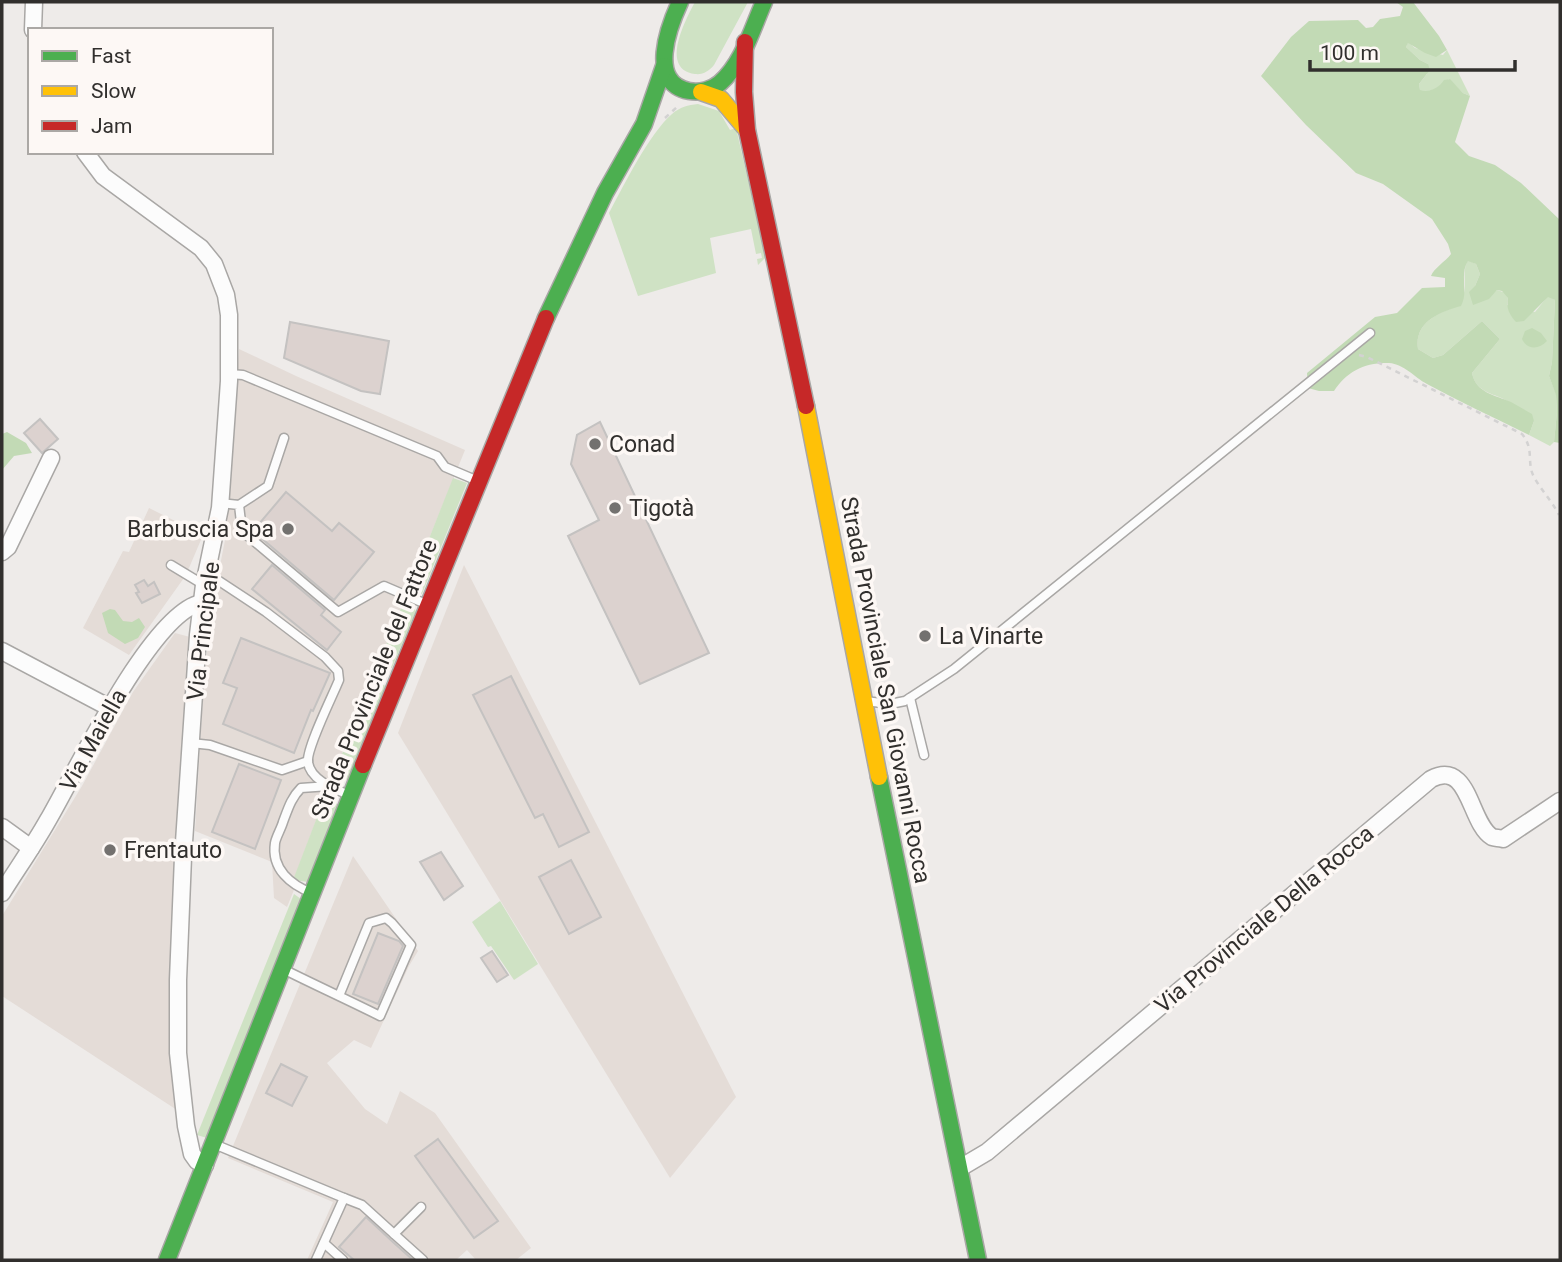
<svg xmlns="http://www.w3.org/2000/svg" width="1562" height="1262" font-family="Roboto,sans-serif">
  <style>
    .built { fill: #e4dcd7 }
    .green { fill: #cfe2c4 }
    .forest { fill: #c2dab5 }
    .building { fill: #dcd2cf; stroke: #c4c2c1; stroke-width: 2 }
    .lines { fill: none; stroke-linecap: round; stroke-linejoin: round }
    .lane-casing { stroke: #a9a7a5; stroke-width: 11 }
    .street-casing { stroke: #a9a7a5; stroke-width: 19 }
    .fast-casing { stroke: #a9a7a5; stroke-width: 19 }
    .slow-casing { stroke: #a9a7a5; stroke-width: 19 }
    .jam-casing { stroke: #a9a7a5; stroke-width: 19 }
    .path { stroke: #d3d2d2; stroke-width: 2.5; stroke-dasharray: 5 5; stroke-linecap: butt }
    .lane { stroke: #fcfcfc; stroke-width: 8 }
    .street { stroke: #fcfcfc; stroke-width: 16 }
    .fast { stroke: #4caf50; stroke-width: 16 }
    .slow { stroke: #ffc107; stroke-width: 16 }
    .jam { stroke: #c62828; stroke-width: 16 }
    .poi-dot { fill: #73716f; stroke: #fdf8f5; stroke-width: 2.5 }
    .labels { text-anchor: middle; stroke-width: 7; stroke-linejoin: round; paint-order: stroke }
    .poi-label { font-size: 23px; fill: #312f2d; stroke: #fdf8f5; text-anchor: start }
    .street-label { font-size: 23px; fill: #312f2d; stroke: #fdf8f5 }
  </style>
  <rect width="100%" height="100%" fill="#eeebe9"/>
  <g class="built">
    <polygon points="239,349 296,376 465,450 333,776 294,879 298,880 287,907 274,898 272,862 195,831 204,681 212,606 226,535"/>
    <polygon points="149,508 203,535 186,575 129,655 83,628 123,551 129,552"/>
    <polygon points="464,565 736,1097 670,1178 398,733"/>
    <polygon points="175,633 190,637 179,780 177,890 169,1045 171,1071 177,1110 2,996 2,916 82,786 133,692"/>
    <polygon points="353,856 418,951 409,966 371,1048 354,1040 327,1063 365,1109 387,1124 400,1091 435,1113 531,1248 516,1260 476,1260 467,1250 456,1260 307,1260 333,1202 228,1158"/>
  </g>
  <g class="green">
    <path d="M695,2H748L714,65C709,71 703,75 695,74C659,69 686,19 695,2Z"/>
    <path d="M1408,42L1415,48L1443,55L1447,50L1470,96L1463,93L1449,79C1441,85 1431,94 1420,91L1419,84L1427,74L1428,64L1420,60L1406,47Z"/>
    <path d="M698,104L719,111L730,130L736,128L766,257L758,265L757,259L762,258L761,253L756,254L751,229L710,238L716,273L638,296L609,213C624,185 649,134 672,114C680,107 688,105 698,104Z"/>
    <path d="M1468,260L1476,264L1480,274L1475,286L1491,295L1497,290L1506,293L1508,298L1507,305L1535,312L1548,296L1555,300L1552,362L1549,376L1556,394L1557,412L1554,442L1550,446L1529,435L1534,421C1526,415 1519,408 1511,403C1496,393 1476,394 1472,373L1500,339L1482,321L1443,355L1433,358L1418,349C1414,322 1440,312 1461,305C1462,299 1465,292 1465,286C1465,276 1463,270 1468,260Z"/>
    <polygon points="453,478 467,483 422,594 414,590 411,584"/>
    <polygon points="403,603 413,607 416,611 392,668 378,665"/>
    <polygon points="372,681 386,686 348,780 333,776"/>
    <polygon points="324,799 340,805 308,882 293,880"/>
    <polygon points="294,894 301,899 207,1138 197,1135"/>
    <polygon points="500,901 538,964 514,980 491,946 488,947 472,922"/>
  </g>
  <g class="forest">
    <path d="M1396,2H1413L1439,36L1447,50L1436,57L1425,53L1408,43L1406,47L1420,60L1428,64L1430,70L1419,84L1420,90C1429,93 1439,88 1444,80L1450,79L1463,93L1470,96L1455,142L1469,156L1495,165L1521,183L1560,220V443L1554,442L1557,412L1556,395L1549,376L1552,362L1555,300L1548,297L1524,321L1516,322C1509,314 1506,308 1508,298L1502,291L1497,290L1489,299L1473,305L1469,292L1475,286L1480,274L1476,264L1468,261C1459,275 1469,291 1461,306C1440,312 1414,322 1418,349L1433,358L1443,355L1482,321L1500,339L1472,373C1476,393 1495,395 1511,402C1518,406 1525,410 1532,414L1534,421L1529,435C1495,418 1460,402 1427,384C1414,377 1404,364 1389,363C1365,362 1346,372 1334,391H1319L1308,388L1307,373L1375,317L1397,313L1422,288L1445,287V278L1431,276C1434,268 1445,262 1451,254L1448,244L1432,219L1383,184L1356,173L1306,125L1261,76L1291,37L1309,21L1358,20L1366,28L1373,27L1380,19L1400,16L1403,7Z"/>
    <path d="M1532,328L1541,333L1547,341C1539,350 1527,350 1522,339L1525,331Z"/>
    <polygon points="7,432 26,443 32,453 14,456 2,470 2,434"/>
    <polygon points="110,609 115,610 123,621 132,622 139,618 145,627 138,638 125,644 108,633 102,613"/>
  </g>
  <g class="building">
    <polygon points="290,322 389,341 380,394 361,391 284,358"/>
    <polygon points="40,419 58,439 42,453 24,433"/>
    <polygon points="600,422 709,653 640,684 568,536 599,520 571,464 577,435"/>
    <polygon points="286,492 332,531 339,523 374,552 334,600 253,531"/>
    <polygon points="272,565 325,610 321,615 341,632 327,650 252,589"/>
    <polygon points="144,580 148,586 154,582 160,594 142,603 136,593 139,592 135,585"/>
    <polygon points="241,638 330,673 313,711 311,710 294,753 223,724 237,688 223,683"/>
    <polygon points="511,676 589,832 559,847 543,814 535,818 473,695"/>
    <polygon points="239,764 281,780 255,849 212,832"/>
    <polygon points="441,852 463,886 444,900 420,862"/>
    <polygon points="571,860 601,917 569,934 539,877"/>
    <polygon points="378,933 399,941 403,946 378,1004 353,994"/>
    <polygon points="492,951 508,975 497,982 481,958"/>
    <polygon points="281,1064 307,1077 292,1106 266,1093"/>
    <polygon points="438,1139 498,1221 474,1238 415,1156"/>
    <polygon points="366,1217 394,1243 413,1260 354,1260 339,1247"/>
  </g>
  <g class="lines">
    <g class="lane-casing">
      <g id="lane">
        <polyline points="229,374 243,375 437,456 445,467 478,481"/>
        <polyline points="220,503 239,505 242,531 338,612 384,586 426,604"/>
        <polyline points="239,505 268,486 284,438"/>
        <polyline points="171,565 204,585"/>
        <path d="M207,573L266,612L325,657L338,671L339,680C333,695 306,749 308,762C310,780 335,789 349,795"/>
        <polyline points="910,698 924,755"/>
        <polyline points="865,701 890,704 905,701 954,669 1370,333"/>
        <polyline points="191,743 210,745 282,770 308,761"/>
        <path d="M312,893C291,885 271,869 275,843C276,837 281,829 283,822C288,809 291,798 301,788L329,786"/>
        <path d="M283,969C315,985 348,1000 380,1016L411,945L392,923L386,918L369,923L339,996"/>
        <polyline points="214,1144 344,1198 316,1260"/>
        <polyline points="344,1198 362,1205 394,1234 421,1207"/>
        <polyline points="394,1234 423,1260"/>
        <polyline points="324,1243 343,1260"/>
      </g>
    </g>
    <g class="street-casing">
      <g id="street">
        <polyline points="33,30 34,2"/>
        <polyline points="85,152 103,176 201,248 214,264 226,295 229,315 229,381 220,508 204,585 198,635 183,857 178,980 178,1053 186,1126 192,1154 197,1161 205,1165"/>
        <polyline points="2,552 8,547 51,458"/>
        <polyline points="2,651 110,708"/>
        <polyline points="2,827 31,848"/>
        <path d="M2,893C17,869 34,845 48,820C75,774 151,613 201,603"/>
        <path d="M960,1168L987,1152L1431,779C1470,759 1469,823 1492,837C1495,838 1500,838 1503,839L1560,801"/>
      </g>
    </g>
    <g class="fast-casing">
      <g id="fast">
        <path d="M680,2C669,26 647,83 689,91C700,93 712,90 720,83C743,63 752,29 764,2"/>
        <polyline points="546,318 605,193 644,124 664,66"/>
        <polyline points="879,777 978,1260"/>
        <polyline points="167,1260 363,765"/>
      </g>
    </g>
    <g class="slow-casing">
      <g id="slow">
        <polyline points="701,92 721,99 747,130"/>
        <polyline points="806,406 879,777"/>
      </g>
    </g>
    <g class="jam-casing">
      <g id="jam">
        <polyline points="745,42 744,92 747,130 806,406"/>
        <polyline points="363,765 546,318"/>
      </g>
    </g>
    <g class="path">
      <polyline points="665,118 678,106"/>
      <path d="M1359,355L1367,357L1522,434C1535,450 1526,462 1534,477C1541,490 1552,501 1559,515"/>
    </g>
    <use href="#lane" class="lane"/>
    <use href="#street" class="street"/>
    <use href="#fast" class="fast"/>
    <use href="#slow" class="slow"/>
    <use href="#jam" class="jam"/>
  </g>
  <g class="poi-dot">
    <circle cx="595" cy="444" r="7"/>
    <circle cx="615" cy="508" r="7"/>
    <circle cx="288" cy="529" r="7"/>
    <circle cx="925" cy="636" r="7"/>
    <circle cx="110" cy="850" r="7"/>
  </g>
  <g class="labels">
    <g class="poi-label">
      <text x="609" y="452">Conad</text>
      <text x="629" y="516">Tigotà</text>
      <text x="274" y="537" text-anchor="end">Barbuscia Spa</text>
      <text x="939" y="644">La Vinarte</text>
      <text x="124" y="858">Frentauto</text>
    </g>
    <g class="street-label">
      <text transform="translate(203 631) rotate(-83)" y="8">Via Principale</text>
      <text transform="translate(374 679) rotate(-68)" y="8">Strada Provinciale del Fattore</text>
      <text transform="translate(886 690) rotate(79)" y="8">Strada Provinciale San Giovanni Rocca</text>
      <text transform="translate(93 740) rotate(-61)" y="8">Via Maiella</text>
      <text transform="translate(1264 919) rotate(-40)" y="8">Via Provinciale Della Rocca</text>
    </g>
  </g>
  <rect width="1562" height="1262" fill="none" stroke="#312f2d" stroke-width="7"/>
  <rect x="28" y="28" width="245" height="126" fill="#fdf8f5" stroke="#aba8a5" stroke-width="2"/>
  <rect x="42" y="51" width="35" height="10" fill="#4caf50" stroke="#aba8a5" stroke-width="2"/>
  <text x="91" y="63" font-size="21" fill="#312f2d">Fast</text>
  <rect x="42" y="86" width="35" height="10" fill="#ffc107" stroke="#aba8a5" stroke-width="2"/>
  <text x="91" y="98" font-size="21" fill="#312f2d">Slow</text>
  <rect x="42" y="121" width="35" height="10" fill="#c62828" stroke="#aba8a5" stroke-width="2"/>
  <text x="91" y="133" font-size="21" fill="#312f2d">Jam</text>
  <path d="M1310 60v10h205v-10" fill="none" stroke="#312f2d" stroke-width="3.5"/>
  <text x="1320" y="60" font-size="21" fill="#312f2d" stroke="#fdf8f5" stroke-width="5" paint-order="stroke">100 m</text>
</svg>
